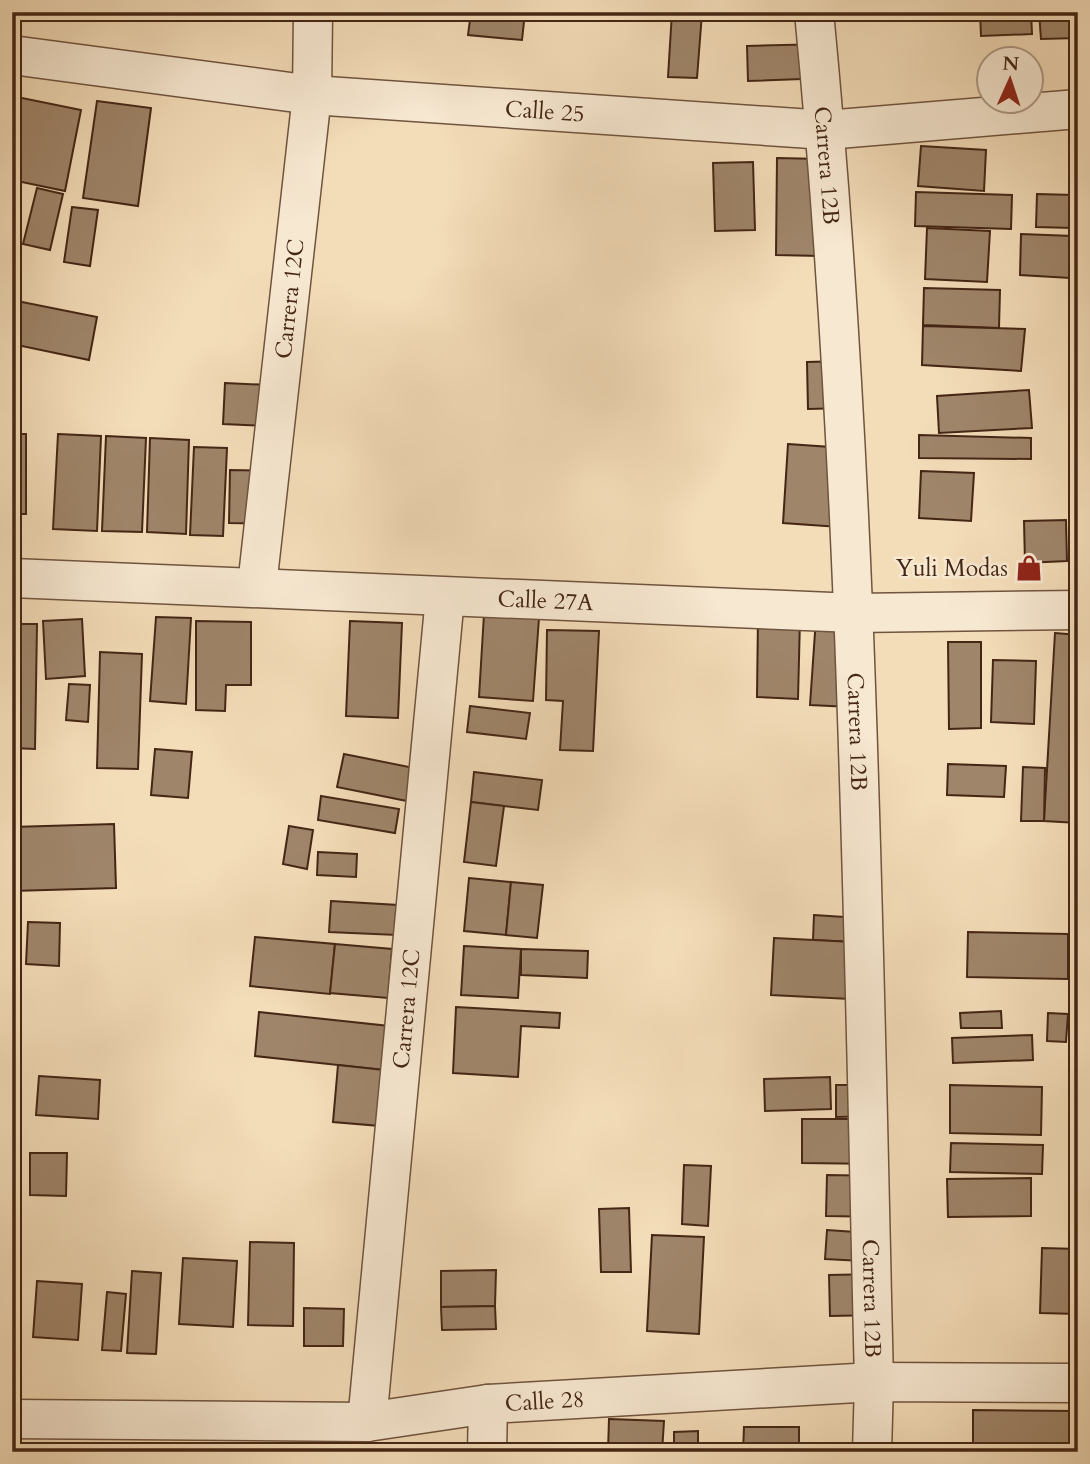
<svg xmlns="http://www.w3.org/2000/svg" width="1090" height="1464" font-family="Cardo,serif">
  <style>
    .building { fill: #9f856a; stroke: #452615; stroke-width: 2 }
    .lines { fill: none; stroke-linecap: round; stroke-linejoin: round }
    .minor-casing { stroke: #70543e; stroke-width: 41 }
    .minor { stroke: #f7e8d1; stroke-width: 38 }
    .labels { text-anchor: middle; stroke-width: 5; stroke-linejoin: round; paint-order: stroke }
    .street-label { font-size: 23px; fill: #452615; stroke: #f7e8d1 }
    .poi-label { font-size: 23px; fill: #452615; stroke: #f7e8d1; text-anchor: end }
  </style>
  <rect width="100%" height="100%" fill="#f3dcb8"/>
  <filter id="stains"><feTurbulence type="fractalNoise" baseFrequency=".00286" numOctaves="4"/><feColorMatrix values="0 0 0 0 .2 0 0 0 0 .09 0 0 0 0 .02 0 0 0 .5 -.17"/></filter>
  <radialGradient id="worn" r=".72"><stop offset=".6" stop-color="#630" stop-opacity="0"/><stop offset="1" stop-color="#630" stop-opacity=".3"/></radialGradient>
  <g class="building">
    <polygon points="471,12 525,12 522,40 468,35"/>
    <polygon points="672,12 702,13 697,78 668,77"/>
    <polygon points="980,12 1031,12 1032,34 981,36"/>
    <polygon points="1039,12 1078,12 1078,38 1041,39"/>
    <polygon points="826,44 828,78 748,81 747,46"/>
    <polygon points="17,97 81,110 65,191 12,180 12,122"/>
    <polygon points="97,101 151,108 138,206 83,198"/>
    <polygon points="921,146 986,150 984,191 918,186"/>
    <polygon points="777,158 821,159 820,256 776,255"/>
    <polygon points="753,162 755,230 715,231 713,163"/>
    <polygon points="37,188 63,194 50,250 23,244"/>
    <polygon points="916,192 1012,195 1011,229 915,226"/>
    <polygon points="1037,194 1074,195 1073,228 1036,227"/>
    <polygon points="72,207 98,210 90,266 64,262"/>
    <polygon points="927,228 990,231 987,282 925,279"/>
    <polygon points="1021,234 1072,236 1070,278 1020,275"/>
    <polygon points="924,288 1000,290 999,328 923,325"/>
    <polygon points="12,300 97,317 89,360 12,344"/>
    <polygon points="923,326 1025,329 1021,371 922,365"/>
    <polygon points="844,361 846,408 808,409 807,362"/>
    <polygon points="225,383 269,385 267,426 223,424"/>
    <polygon points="1029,390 1032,428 939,433 937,396"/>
    <rect x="12" y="434" width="14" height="80"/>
    <polygon points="58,434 101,436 97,531 53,529"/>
    <polygon points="919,435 1031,438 1031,459 919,458"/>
    <polygon points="106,436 146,438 142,532 102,531"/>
    <polygon points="150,438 189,440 186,534 147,532"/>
    <polygon points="788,444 845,448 839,527 783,523"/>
    <polygon points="194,447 227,448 223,536 190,535"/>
    <polygon points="230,470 274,471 273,524 229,523"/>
    <polygon points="921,471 974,473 971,521 919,518"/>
    <polygon points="1066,520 1067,561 1025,563 1024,521"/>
    <polygon points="484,614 539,618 533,701 479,697"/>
    <polygon points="156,617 191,618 186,704 150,701"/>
    <polygon points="758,617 800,619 798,699 757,697"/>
    <polygon points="816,618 857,620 851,707 810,705"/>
    <polygon points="82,619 85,676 46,679 43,621"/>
    <polygon points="196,621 251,622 251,685 226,685 225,711 196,710"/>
    <polygon points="350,621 402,623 398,718 346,716"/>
    <polygon points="12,624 37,624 35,749 12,748"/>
    <polygon points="547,630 599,631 593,751 560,750 563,701 546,700"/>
    <polygon points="1055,633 1078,635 1078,823 1044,821"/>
    <polygon points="948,642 981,642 981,728 949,729"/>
    <polygon points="100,652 142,654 138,769 97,768"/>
    <polygon points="993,660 1036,661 1034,724 991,722"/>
    <polygon points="69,684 90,685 88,722 66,720"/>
    <polygon points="470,706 530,713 526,739 467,732"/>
    <polygon points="155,749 192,752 188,798 151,795"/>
    <polygon points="344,754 414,768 407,801 337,787"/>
    <polygon points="948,764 1006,766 1004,797 947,795"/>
    <polygon points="1023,767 1045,768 1044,821 1021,821"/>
    <polygon points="474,772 542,780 538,810 471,802"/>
    <polygon points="321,796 399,809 395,833 318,820"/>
    <polygon points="471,802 504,806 496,866 464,862"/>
    <polygon points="114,824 116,888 12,891 12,827"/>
    <polygon points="289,826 313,830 307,869 283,864"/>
    <polygon points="318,852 357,854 356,877 317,875"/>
    <polygon points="469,878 511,882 506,935 464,931"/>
    <polygon points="511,882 543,885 537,938 506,935"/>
    <polygon points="331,901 398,905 397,935 329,932"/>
    <polygon points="814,915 874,919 873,943 813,940"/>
    <polygon points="28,922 60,923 59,966 26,964"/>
    <polygon points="968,932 1068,934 1068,979 967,977"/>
    <polygon points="255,937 335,944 330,994 250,986"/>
    <polygon points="774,938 873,943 870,1000 771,995"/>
    <polygon points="335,944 392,949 388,998 330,993"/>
    <polygon points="464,946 521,949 518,998 461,995"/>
    <polygon points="521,949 588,951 587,978 521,975"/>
    <polygon points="456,1007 560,1013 559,1028 521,1026 518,1077 453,1073"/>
    <polygon points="1001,1011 1002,1028 961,1028 960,1013"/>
    <polygon points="259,1012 389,1026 384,1070 255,1056"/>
    <polygon points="1048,1013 1068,1014 1066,1042 1047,1041"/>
    <polygon points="1032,1035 1033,1060 953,1063 952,1038"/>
    <polygon points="338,1065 384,1070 405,1128 333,1122"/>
    <polygon points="39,1076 100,1080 98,1119 36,1115"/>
    <polygon points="830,1077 831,1109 765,1111 764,1079"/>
    <polygon points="836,1085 879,1085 880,1116 836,1117"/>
    <polygon points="950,1085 1042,1087 1041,1135 950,1133"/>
    <polygon points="802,1119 880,1119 880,1164 802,1163"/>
    <polygon points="951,1143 1043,1145 1042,1174 950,1172"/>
    <polygon points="30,1153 67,1153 66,1196 30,1195"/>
    <polygon points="684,1165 711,1166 708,1226 682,1224"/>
    <polygon points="827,1175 886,1176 885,1217 826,1216"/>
    <polygon points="1031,1178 1031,1216 948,1217 947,1179"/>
    <polygon points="629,1208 631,1272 601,1272 599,1209"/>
    <polygon points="827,1230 884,1234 882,1262 825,1259"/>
    <polygon points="652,1235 704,1237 699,1334 647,1331"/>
    <polygon points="250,1242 294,1243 293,1326 248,1325"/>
    <polygon points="1042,1248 1078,1249 1078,1314 1040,1313"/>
    <polygon points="183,1258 237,1261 233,1327 179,1324"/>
    <polygon points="496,1270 495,1306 441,1307 441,1271"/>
    <polygon points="132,1271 161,1273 156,1354 127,1353"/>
    <polygon points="878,1274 879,1315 830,1316 829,1275"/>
    <polygon points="37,1281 82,1284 78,1340 33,1337"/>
    <polygon points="107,1292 126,1294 121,1351 102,1350"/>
    <polygon points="495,1306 496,1329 442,1330 441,1307"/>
    <polygon points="304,1308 344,1309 343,1346 304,1346"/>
    <polygon points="973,1410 1075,1411 1075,1452 973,1452"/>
    <polygon points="609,1419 664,1421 662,1452 608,1452"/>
    <polygon points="744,1427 799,1427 799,1452 743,1452"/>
    <polygon points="698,1431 698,1452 674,1452 674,1432"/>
    <polygon points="551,1447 608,1450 608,1452 551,1452"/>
    <rect x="165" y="1449" width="53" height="3"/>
    <rect x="305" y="1450" width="54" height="2"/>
  </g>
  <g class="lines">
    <g class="minor-casing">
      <g id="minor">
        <path id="s1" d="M814,12C858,467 863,925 874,1382L872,1452"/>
        <path id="s2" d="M12,55L312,95L826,130L1078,109"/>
        <path id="s3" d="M12,578L855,613L1078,610"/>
        <path id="s4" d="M257,586L312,95L313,12"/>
        <path id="s5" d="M12,1419L367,1422L488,1404L874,1382L1078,1383"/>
        <path id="s6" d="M367,1422L445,597"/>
        <polyline points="487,1452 488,1404"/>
      </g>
    </g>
    <use href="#minor" class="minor"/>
  </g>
  <defs>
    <g id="shop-bare" transform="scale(2.1)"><path d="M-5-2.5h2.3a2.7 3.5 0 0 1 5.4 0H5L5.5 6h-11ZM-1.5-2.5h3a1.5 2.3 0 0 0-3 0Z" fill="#8f2418" stroke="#f7e8d1" stroke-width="2.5" paint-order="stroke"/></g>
  </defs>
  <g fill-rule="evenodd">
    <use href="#shop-bare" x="1029" y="568"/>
  </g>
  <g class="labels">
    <g class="street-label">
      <text dy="8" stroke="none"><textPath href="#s2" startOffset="536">Calle 25</textPath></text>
      <text dy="8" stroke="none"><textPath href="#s1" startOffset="154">Carrera 12B</textPath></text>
      <text dy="8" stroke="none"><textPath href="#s4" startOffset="289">Carrera 12C</textPath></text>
      <text dy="8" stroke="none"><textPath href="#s3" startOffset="534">Calle 27A</textPath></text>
      <text dy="8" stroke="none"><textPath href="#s1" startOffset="721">Carrera 12B</textPath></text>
      <text dy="8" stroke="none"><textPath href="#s6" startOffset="415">Carrera 12C</textPath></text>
      <text dy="8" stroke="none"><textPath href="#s1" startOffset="1288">Carrera 12B</textPath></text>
      <text dy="8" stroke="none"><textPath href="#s5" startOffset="534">Calle 28</textPath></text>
    </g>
    <g class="poi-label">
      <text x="1008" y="576">Yuli Modas</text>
    </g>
  </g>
  <rect width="1090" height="1464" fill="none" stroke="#f3dcb8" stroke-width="42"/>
  <rect x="14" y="14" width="1062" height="1436" fill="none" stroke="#452615" stroke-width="3.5"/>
  <rect x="21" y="21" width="1048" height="1422" fill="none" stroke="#452615" stroke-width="2"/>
  <g transform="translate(1010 80) rotate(3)"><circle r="33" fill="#f7e8d1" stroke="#b09a86" stroke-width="2"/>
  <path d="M0-5L12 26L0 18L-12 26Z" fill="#8f2418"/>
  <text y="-10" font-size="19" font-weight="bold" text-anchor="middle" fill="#452615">N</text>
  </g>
  <rect width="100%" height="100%" filter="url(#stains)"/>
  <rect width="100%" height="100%" fill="url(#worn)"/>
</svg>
